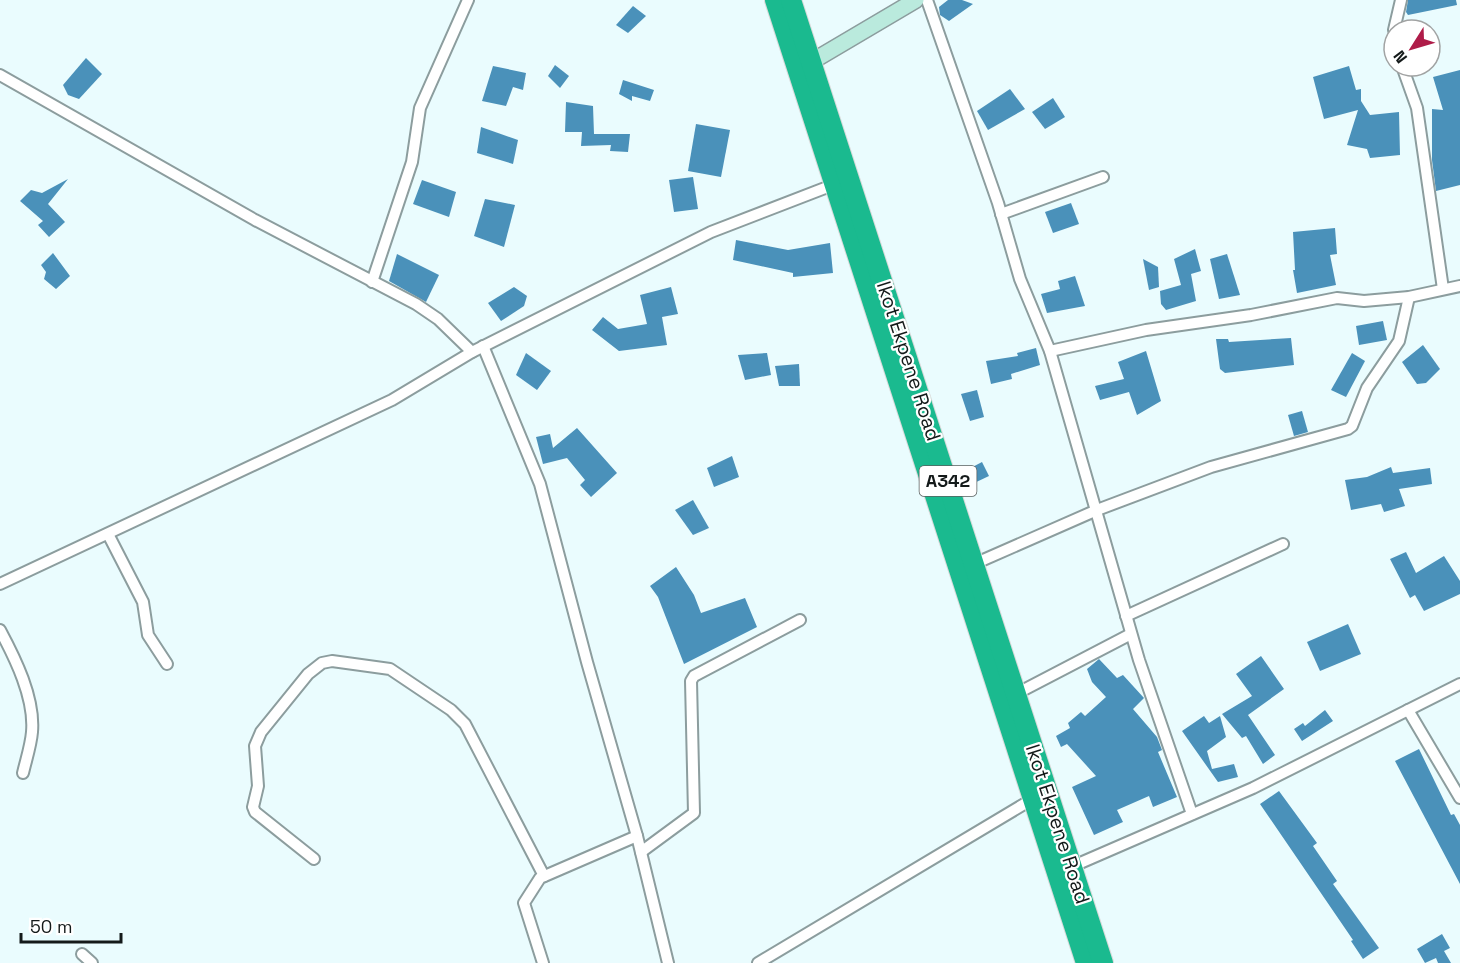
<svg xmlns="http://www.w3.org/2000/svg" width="1460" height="963" font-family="'Space Grotesk',sans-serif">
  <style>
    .building { fill: #4a91ba }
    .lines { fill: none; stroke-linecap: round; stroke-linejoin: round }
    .street-casing { stroke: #8c9d9e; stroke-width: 14 }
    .secondary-casing { stroke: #8c9d9e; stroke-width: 18 }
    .highway-casing { stroke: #d9dada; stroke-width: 22 }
    .street { stroke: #fff; stroke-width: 10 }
    .secondary { stroke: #baeadd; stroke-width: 15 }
    .highway { stroke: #1aba8f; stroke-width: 20 }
    .labels { text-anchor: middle; stroke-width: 4.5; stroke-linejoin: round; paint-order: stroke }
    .shield { fill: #fff; stroke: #5a5f5f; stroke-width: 1.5 }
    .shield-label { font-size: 18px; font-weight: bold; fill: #141a1a }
    .street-label { font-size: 20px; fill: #141a1a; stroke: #fff }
  </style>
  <rect width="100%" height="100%" fill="#eafcfe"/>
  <g class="building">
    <polygon points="948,0 962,0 973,4 949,21 940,15 939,7"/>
    <polygon points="1408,0 1456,0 1457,5 1408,15 1406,12"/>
    <polygon points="633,6 646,16 628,33 616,25"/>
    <polygon points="86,58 102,74 79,99 68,95 63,85"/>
    <polygon points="555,65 569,76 560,88 548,76"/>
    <polygon points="493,66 526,73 523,90 513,87 506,106 482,101"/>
    <polygon points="1349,66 1356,90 1361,89 1361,101 1370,115 1399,112 1400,155 1370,158 1367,149 1347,145 1358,110 1324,119 1313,77"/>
    <polygon points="1460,70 1460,185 1436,191 1432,160 1432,109 1443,110 1433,77"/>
    <polygon points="623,80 654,90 650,101 632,96 632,101 619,94"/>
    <polygon points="1010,89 1025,109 988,130 977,111"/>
    <polygon points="1053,98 1065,117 1045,129 1032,112"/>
    <polygon points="566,102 593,106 594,134 630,134 628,152 610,151 611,145 581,146 582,132 565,132"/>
    <polygon points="696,124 730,130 721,177 688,171"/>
    <polygon points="481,127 518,140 513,164 477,153"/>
    <polygon points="693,177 698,209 674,212 669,180"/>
    <polygon points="68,179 48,204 65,222 49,237 38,225 43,221 20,201 31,190 42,193"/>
    <polygon points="422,180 456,192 449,217 413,204"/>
    <polygon points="485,199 515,205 504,247 474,236"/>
    <polygon points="1071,203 1079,224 1053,233 1045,212"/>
    <polygon points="1335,228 1337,254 1330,255 1336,285 1297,293 1293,270 1295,270 1293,232"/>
    <polygon points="736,240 788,250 830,243 833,273 793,277 793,273 733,260"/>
    <polygon points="1195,249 1201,271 1191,274 1196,301 1166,310 1161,304 1160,291 1181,285 1174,259"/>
    <polygon points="53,253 70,276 56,289 44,279 46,272 41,265"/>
    <polygon points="397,254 439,275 426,302 389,281"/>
    <polygon points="1227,254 1240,295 1219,299 1210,259"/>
    <polygon points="1143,259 1158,267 1159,287 1149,290"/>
    <polygon points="1075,276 1085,306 1047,313 1041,294 1060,289 1058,281"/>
    <polygon points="514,287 527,296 524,306 501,321 488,303"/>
    <polygon points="671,287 678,314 662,317 667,345 619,351 592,330 603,317 618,329 647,324 640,295"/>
    <polygon points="1383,321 1387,340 1359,345 1356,326"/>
    <polygon points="1291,338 1294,365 1225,373 1220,369 1216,339 1228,339 1229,342"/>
    <polygon points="1423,345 1440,369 1426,383 1417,384 1402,362"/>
    <polygon points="1036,348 1040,365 1011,374 1012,379 991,384 986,361 1018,356 1017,353"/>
    <polygon points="1146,351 1161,401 1137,415 1129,392 1100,400 1095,386 1124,379 1118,362"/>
    <polygon points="526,353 551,371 537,390 516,375"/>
    <polygon points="767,353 771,375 745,380 738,355"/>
    <polygon points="1352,353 1365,361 1346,397 1331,390"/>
    <polygon points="799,364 800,386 779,386 775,366"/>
    <polygon points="977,390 984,417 970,421 961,394"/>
    <polygon points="1302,411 1308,432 1294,436 1288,415"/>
    <polygon points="577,428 617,473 591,497 580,485 585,480 567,458 543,464 536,437 550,434 553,448"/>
    <polygon points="732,456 739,477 714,487 707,468"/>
    <polygon points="982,462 989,476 970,485 963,472"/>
    <polygon points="1391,467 1393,473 1430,468 1432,484 1399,489 1405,506 1384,512 1381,504 1351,510 1345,480 1367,477"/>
    <polygon points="693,500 709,528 693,535 675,510"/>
    <polygon points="1406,552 1416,573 1444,556 1460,581 1460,594 1424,611 1415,595 1410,598 1390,559"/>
    <polygon points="676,567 694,595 701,613 745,598 757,627 684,664 658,597 650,586"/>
    <polygon points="1348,624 1361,654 1320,671 1307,642"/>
    <polygon points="1261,656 1284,689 1248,715 1275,755 1263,764 1246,736 1242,738 1222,714 1252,696 1236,674"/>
    <polygon points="1099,659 1117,678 1123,675 1144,698 1133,709 1157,737 1162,750 1158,752 1177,797 1153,807 1149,796 1117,810 1123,822 1094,835 1072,787 1096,776 1067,744 1061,747 1056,736 1070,728 1068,723 1081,712 1085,716 1106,697 1092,682 1087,669"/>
    <polygon points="1325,710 1333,721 1302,741 1294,729 1303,723 1305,726"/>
    <polygon points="1204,716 1209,723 1220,716 1226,737 1207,751 1212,769 1234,764 1238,777 1218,782 1182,731"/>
    <polygon points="1419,749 1451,815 1454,814 1460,825 1460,884 1395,761"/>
    <polygon points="1279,791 1317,843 1313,846 1337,881 1333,884 1379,948 1363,959 1351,941 1353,940 1260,804"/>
    <polygon points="1442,934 1450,948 1444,951 1451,963 1438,963 1436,958 1425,963 1417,949"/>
  </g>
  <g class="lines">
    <g class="street-casing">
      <g id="street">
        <polyline points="927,0 998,203 1020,279 1050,351 1139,660 1192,814"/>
        <polyline points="1394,30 1401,0"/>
        <polyline points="1402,66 1417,108 1443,289"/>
        <polyline points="0,75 255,220 416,304 438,319 472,352"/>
        <polyline points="1001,214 1103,177"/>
        <polyline points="372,282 412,162 420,108 468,0"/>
        <polyline points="483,346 540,484 587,662 637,836 668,963"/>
        <polyline points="1050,351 1146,330 1251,315 1337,298 1364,301 1409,297 1460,286"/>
        <polyline points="108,534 143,602 148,635 167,664"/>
        <polyline points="974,564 1097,510 1211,467 1348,429 1352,426 1367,388 1399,341 1409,297"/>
        <polyline points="0,584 392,400 472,352 711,232 838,183"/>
        <polyline points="1126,616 1283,544"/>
        <path d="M0,630C15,658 35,698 32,732C31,745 26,760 23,773"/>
        <polyline points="1012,696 1131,634"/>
        <polyline points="1408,710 1460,798"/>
        <polyline points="641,852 694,813 691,681 694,676 800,620"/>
        <polyline points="314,859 255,812 253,807 258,786 255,746 261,732 308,674 322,663 332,661 390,669 451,710 465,724 544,876"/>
        <polyline points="1071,867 1253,788 1460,684"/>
        <polyline points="82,954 92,963"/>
        <polyline points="543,963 524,903 540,878 637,836"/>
        <polyline points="758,963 1036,797"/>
      </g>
    </g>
    <g class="secondary-casing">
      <polyline id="secondary" points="811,62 916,0"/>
    </g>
    <g class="highway-casing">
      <g id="highway">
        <polyline points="775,0 1086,963"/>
        <polyline points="791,0 1103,963"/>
      </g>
    </g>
    <use href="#street" class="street"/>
    <use href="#secondary" class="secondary"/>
    <use href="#highway" class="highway"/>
  </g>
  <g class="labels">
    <rect class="shield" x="919.5" y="466" width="57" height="30" rx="4.5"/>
    <g class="shield-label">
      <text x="948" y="487">A342</text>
    </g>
    <g class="street-label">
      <text transform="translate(909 361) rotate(72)" y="7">Ikot Ekpene Road</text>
      <text transform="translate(1058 824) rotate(72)" y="7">Ikot Ekpene Road</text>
    </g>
  </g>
  <g transform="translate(1412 48) rotate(233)"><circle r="28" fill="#ffffff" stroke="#a1a3a3" stroke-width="1.5"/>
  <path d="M0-4.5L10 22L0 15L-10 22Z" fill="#af1c49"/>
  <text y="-9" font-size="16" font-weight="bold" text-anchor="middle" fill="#141a1a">N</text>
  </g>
  <path d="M21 933v9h100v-9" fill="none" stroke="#141a1a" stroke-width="3"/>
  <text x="30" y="933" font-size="18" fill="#141a1a" stroke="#ffffff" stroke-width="4.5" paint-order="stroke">50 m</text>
</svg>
